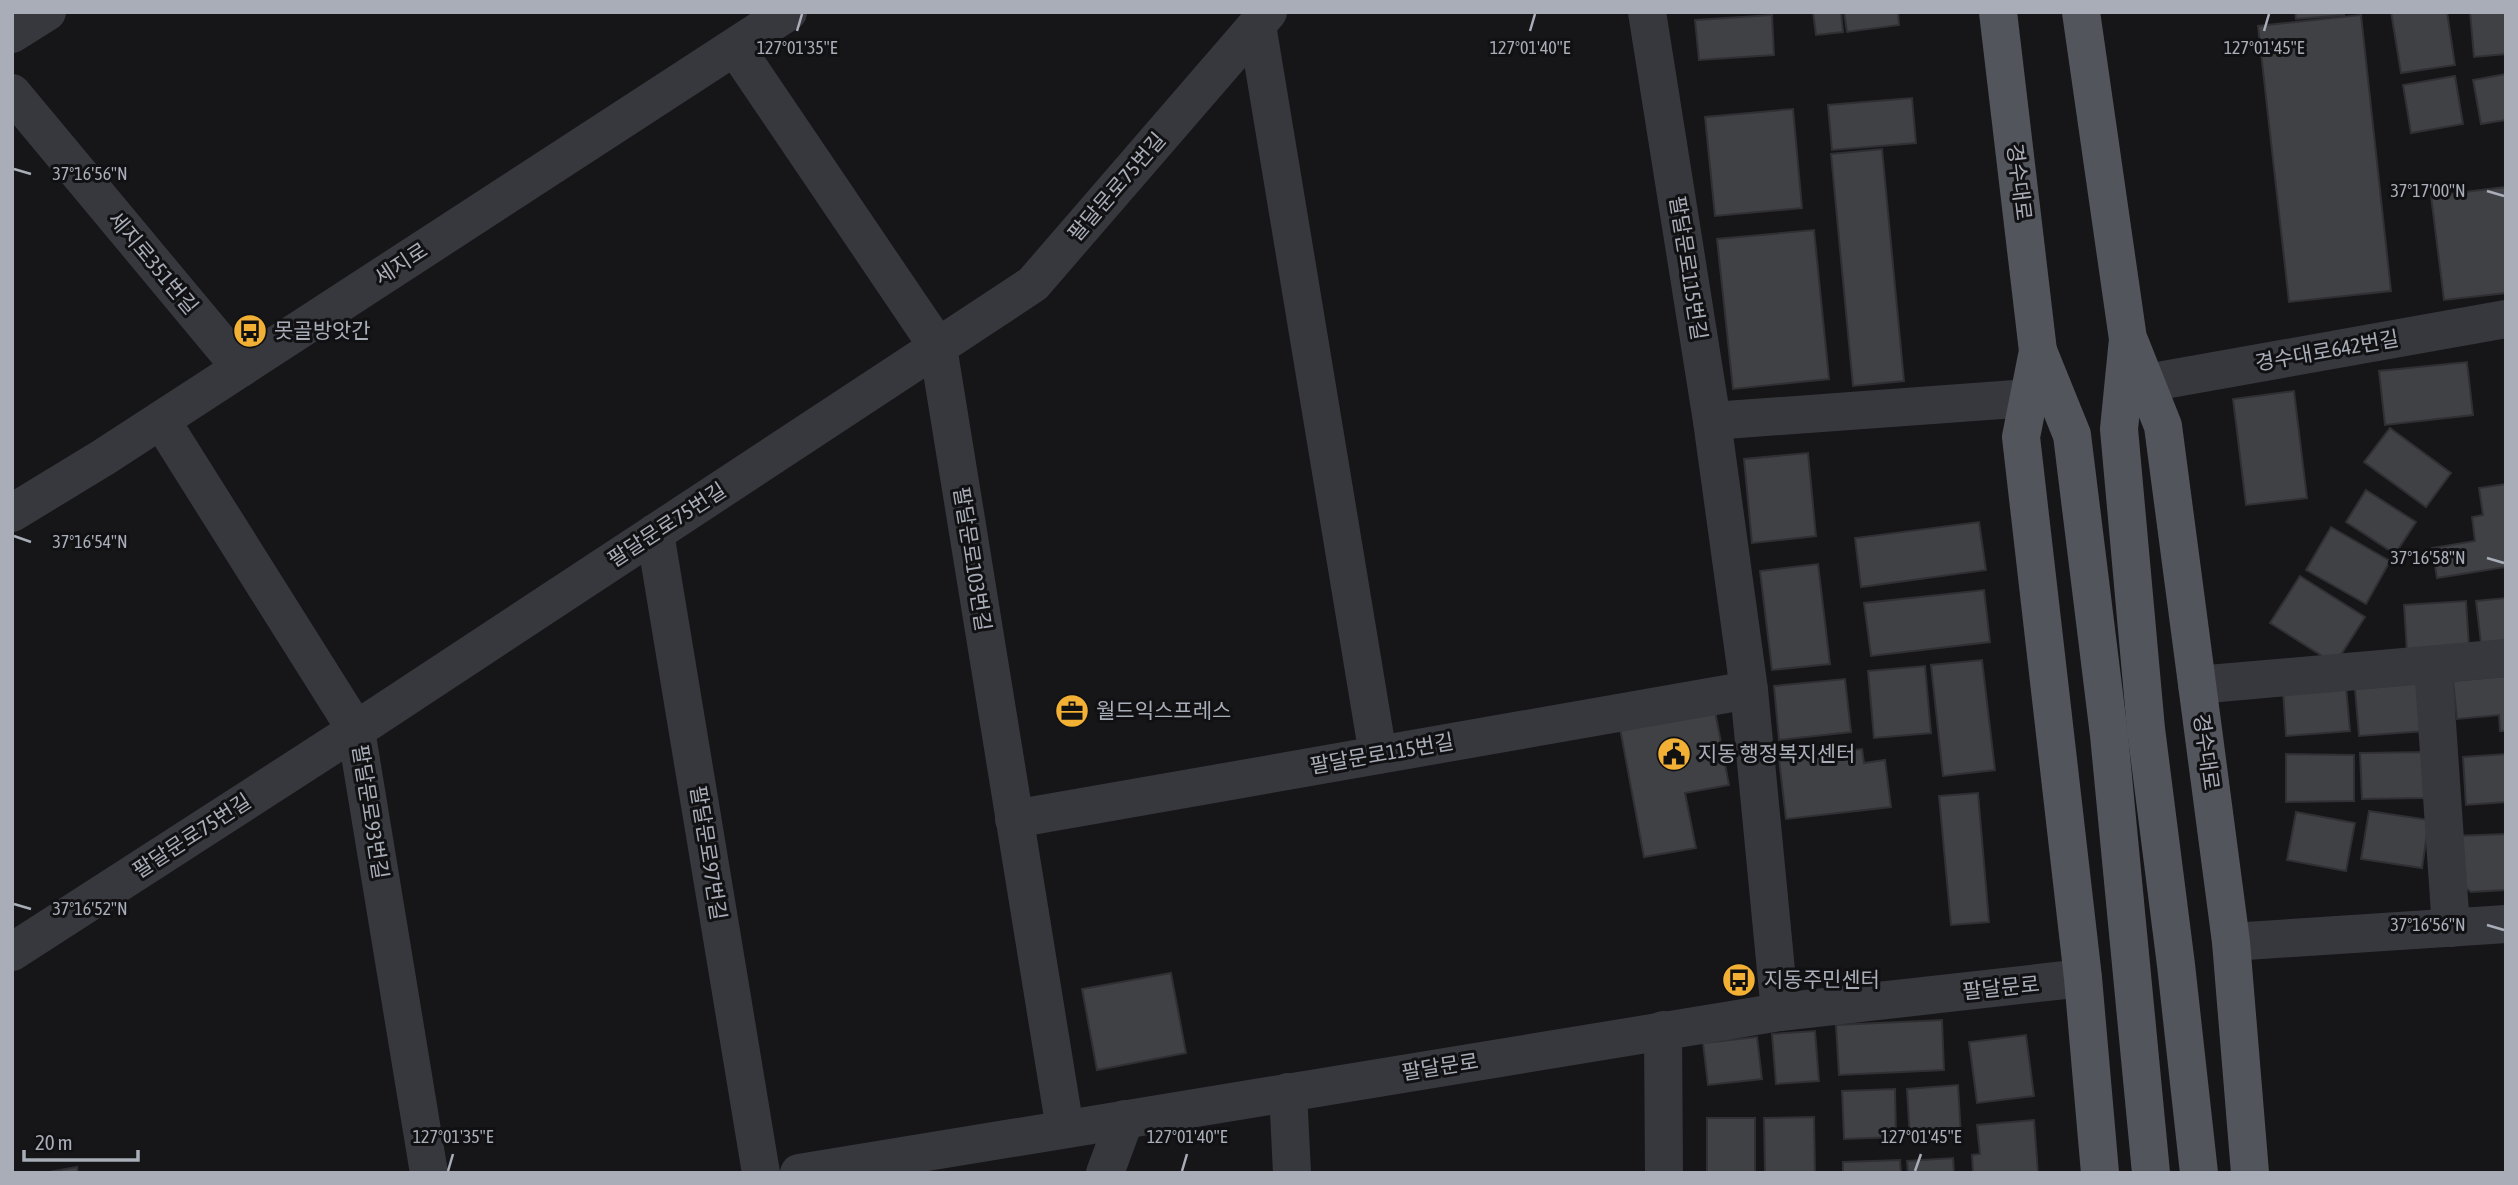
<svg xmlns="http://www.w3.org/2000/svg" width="2518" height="1185" font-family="'Asap Condensed','Noto Sans KR',sans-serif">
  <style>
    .building { fill: #404145; stroke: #303034; stroke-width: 2 }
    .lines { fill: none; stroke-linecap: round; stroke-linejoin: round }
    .minor { stroke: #37383d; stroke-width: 38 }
    .major { stroke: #53555c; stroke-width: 38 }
    .ticks { fill: none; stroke: #a8adb8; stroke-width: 2.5 }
    .labels { text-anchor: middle; stroke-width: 6; stroke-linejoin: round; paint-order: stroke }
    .street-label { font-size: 21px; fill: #a8adb8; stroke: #111113 }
    .poi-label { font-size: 21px; fill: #a8adb8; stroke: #111113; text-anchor: start }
    .ticks-label { font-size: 18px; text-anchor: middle; fill: #a8adb8; stroke: #111113; stroke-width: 6; stroke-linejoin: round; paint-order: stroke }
  </style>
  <rect width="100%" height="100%" fill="#161618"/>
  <g class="building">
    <polygon points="1813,12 1841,12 1843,32 1816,35"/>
    <polygon points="1844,12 1898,12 1899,25 1847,32"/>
    <polygon points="2295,12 2344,12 2344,15 2296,19"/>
    <polygon points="2391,12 2447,12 2455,65 2401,73"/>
    <polygon points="2470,12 2506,12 2506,54 2474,57"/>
    <polygon points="1772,15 1774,55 1699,60 1695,20"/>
    <polygon points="2361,15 2391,291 2289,302 2258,26"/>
    <polygon points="2506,74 2506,120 2481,124 2473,80"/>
    <polygon points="2455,76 2463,124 2411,133 2403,85"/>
    <polygon points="1912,98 1916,143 1832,150 1828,105"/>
    <polygon points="1793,109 1802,208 1715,216 1705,117"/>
    <polygon points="1882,149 1904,381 1853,386 1831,154"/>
    <polygon points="2506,187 2506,293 2444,300 2431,196"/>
    <polygon points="1814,230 1829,379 1733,389 1717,239"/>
    <polygon points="2467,362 2473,415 2385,425 2379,371"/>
    <polygon points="2294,391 2307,498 2246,505 2233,399"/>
    <polygon points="2390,428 2451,473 2426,507 2364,462"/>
    <polygon points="1808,453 1816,536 1752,543 1744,459"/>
    <polygon points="2506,484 2506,567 2437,578 2432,548 2475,541 2472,517 2483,515 2479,488"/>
    <polygon points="2366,490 2416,522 2395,554 2346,522"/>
    <polygon points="1979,522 1986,570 1861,587 1855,538"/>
    <polygon points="2331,527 2390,561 2366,604 2306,570"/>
    <polygon points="1818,564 1830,664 1772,670 1760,571"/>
    <polygon points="2300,576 2365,617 2335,664 2270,623"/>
    <polygon points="1984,590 1990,642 1871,656 1864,603"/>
    <polygon points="2506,598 2506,649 2482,651 2476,601"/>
    <polygon points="2466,601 2469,647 2407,652 2404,605"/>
    <polygon points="1982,660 1995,770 1943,776 1931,665"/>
    <polygon points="1925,666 1931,733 1874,738 1868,671"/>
    <polygon points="2506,676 2506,731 2500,731 2499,715 2457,719 2453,681"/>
    <polygon points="1845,679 1851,732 1779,740 1774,686"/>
    <polygon points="2421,683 2425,731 2359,736 2355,689"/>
    <polygon points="2346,686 2350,731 2286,736 2283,690"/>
    <polygon points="1714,706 1729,785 1685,793 1696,848 1644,857 1619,723"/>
    <polygon points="1862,749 1864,763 1885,760 1891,807 1786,819 1779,759"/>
    <polygon points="2425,752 2426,798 2362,799 2360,753"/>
    <polygon points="2286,754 2354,755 2354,801 2286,802"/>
    <polygon points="2506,754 2506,802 2466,805 2463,757"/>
    <polygon points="1978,793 1989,922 1951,925 1939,796"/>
    <polygon points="2369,811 2429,820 2422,868 2361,859"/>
    <polygon points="2296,812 2355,823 2346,871 2287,860"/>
    <polygon points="2506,834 2506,890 2471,892 2457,881 2454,836"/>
    <polygon points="1171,973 1186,1053 1097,1070 1082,989"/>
    <polygon points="1942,1020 1944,1070 1839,1075 1836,1025"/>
    <polygon points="1815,1031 1819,1081 1776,1084 1772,1034"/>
    <polygon points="2026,1035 2034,1096 1977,1103 1969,1042"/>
    <polygon points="1757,1037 1762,1079 1708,1085 1703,1043"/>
    <polygon points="1958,1085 1961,1136 1910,1139 1907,1089"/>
    <polygon points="1895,1089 1896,1137 1844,1139 1842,1091"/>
    <polygon points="1814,1117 1815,1173 1765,1173 1764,1118"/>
    <rect x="1707" y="1118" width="48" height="55"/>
    <polygon points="2034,1120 2038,1173 1973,1173 1972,1155 1980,1154 1977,1125"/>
    <polygon points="1953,1158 1954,1173 1908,1173 1907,1161"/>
    <polygon points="1900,1160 1901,1173 1843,1173 1843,1162"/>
    <polygon points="77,1167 78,1173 44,1173"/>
  </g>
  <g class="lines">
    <g class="minor">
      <polyline points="1647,12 1712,421 1749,690 1780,1012"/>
      <polyline points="1257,25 1378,755"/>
      <polyline points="12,34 47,12"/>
      <polyline points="735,47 938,347 1065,1129"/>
      <polyline points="12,93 241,368"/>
      <polyline points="2147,383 2506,319"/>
      <polyline points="161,420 356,730 429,1173"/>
      <polyline points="1712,421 2029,398"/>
      <polyline points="12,513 104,457 788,12"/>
      <polyline points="655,533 761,1173"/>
      <polyline points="2433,665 2451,928"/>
      <polyline points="2197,685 2506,658"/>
      <polyline points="1014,819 1749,690"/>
      <polyline points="2231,942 2506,924"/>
      <polyline points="12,952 356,730 1033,284 1268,12"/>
      <polyline points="1663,1030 1664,1173"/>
      <polyline points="1288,1092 1292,1173"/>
      <polyline points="799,1173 1780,1012 2083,978"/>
      <polyline points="1105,1173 1125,1119"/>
    </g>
    <g class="major">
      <polyline points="1998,12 2038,351 2021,437 2083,978 2100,1173"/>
      <polyline points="2081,12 2128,339 2119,429 2146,729 2176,965 2199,1173"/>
      <polyline points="2130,343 2163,426 2231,942 2250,1173"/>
      <polyline points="2038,351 2072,435 2109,735 2151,1173"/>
    </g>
  </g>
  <path class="ticks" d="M797,31L802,14M1530,31L1535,14M2264,31L2269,14M14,169L31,174M2487,191L2504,196M14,536L31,542M2487,558L2504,563M14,904L31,909M2487,925L2504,930M448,1171L453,1154M1182,1171L1187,1154M1915,1171L1921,1154"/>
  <defs>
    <g id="bus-disc" transform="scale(1.75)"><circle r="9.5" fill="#f2b134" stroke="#111113"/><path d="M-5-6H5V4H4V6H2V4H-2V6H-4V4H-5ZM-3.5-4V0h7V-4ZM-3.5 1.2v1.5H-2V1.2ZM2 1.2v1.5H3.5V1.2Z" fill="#111"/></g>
    <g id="office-disc" transform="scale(1.75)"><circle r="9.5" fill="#f2b134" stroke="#111113"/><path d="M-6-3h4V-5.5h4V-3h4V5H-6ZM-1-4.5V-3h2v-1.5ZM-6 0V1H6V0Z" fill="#111"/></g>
    <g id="civic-disc" transform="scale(1.75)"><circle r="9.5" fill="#f2b134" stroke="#111113"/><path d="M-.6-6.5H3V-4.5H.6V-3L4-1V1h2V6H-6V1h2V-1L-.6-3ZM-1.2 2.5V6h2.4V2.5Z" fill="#111"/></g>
  </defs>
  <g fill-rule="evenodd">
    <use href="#bus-disc" x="250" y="331"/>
    <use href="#office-disc" x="1072" y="711"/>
    <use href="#civic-disc" x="1674" y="754"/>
    <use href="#bus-disc" x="1739" y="980"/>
  </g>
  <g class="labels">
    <g class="street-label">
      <text transform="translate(2019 182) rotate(83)" y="7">경수대로</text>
      <text transform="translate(1117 187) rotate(-49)" y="7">팔달문로75번길</text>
      <text transform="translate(153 263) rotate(50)" y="7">세지로351번길</text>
      <text transform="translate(401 264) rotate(-33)" y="7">세지로</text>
      <text transform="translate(1688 268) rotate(81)" y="7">팔달문로115번길</text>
      <text transform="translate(2327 351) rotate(-10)" y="7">경수대로642번길</text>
      <text transform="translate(667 525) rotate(-33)" y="7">팔달문로75번길</text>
      <text transform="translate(972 559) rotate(81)" y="7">팔달문로103번길</text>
      <text transform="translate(2206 752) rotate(82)" y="7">경수대로</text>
      <text transform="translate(1382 754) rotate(-10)" y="7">팔달문로115번길</text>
      <text transform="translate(370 812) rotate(81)" y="7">팔달문로93번길</text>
      <text transform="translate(192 836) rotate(-33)" y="7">팔달문로75번길</text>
      <text transform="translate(708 853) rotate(81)" y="7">팔달문로97번길</text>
      <text transform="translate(2001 988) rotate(-6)" y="7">팔달문로</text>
      <text transform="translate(1440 1067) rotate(-9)" y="7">팔달문로</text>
    </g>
    <g class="poi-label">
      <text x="274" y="338">못골방앗간</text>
      <text x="1096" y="718">월드익스프레스</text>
      <text x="1698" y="761">지동 행정복지센터</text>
      <text x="1764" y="987">지동주민센터</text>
    </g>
  </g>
  <g class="ticks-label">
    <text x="797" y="54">127°01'35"E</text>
    <text x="1530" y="54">127°01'40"E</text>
    <text x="2264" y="54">127°01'45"E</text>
    <text x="90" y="180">37°16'56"N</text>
    <text x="2428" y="197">37°17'00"N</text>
    <text x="90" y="548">37°16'54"N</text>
    <text x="2428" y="564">37°16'58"N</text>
    <text x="90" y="915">37°16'52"N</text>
    <text x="2428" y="931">37°16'56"N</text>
    <text x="453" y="1143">127°01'35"E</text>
    <text x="1187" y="1143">127°01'40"E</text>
    <text x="1921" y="1143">127°01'45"E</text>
  </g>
  <rect width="2518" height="1185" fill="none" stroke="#a8adb8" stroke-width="28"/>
  <path d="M24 1150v10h114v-10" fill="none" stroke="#a8adb8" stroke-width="3.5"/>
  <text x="35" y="1150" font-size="21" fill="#a8adb8" stroke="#111113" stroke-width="5" paint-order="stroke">20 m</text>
</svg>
